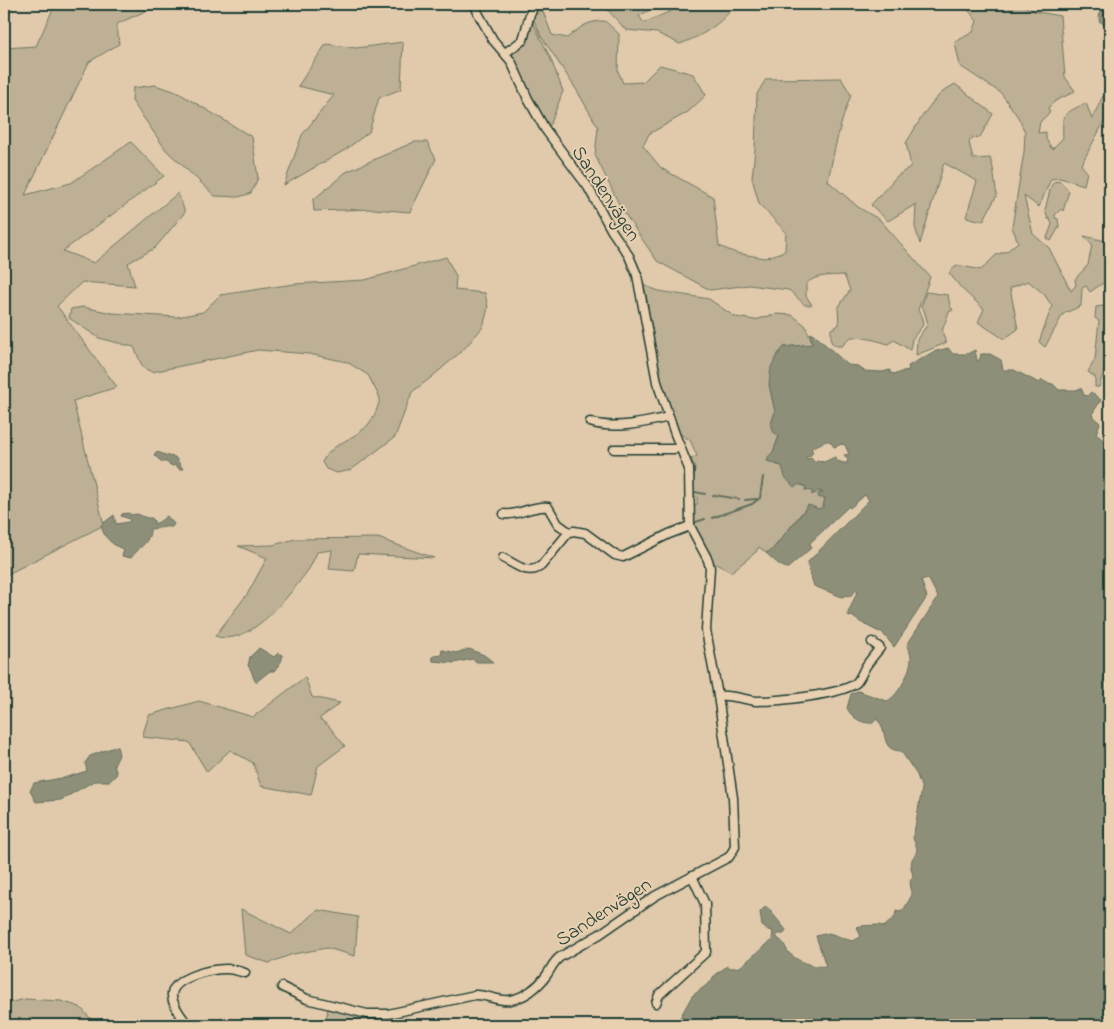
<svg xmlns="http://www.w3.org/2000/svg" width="1114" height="1029" font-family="'Indie Flower',sans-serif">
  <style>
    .green { fill: #bdb095; stroke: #6e7664 }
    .water { fill: #8e8f79; stroke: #626e5d; fill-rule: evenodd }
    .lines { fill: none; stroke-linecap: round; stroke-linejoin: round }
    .stream { stroke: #626e5d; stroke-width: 2 }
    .street-casing { stroke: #1f3d34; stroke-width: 11 }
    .street { stroke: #e8d0b0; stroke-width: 8 }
    .labels { text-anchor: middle; stroke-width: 4; stroke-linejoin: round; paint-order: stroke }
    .street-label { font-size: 20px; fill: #1f3d34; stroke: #e8d0b0 }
  </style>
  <rect width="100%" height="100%" fill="#e0caab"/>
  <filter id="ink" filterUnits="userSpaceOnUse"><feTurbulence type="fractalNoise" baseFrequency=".02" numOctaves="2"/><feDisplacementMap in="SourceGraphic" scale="10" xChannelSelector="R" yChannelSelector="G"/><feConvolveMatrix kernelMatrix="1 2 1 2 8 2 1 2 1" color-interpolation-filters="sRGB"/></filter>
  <g filter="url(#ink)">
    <g class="green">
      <polygon points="70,4 150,4 150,9 117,24 119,44 89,62 25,195 71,183 131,142 164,176 63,251 94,263 178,193 185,212 155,248 128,263 135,286 82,282 57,306 117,387 73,401 104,525 4,576 4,133 11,104 4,104 4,48 36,46 54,7"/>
      <path d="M586,4H660L639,16L644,23L673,10V4H737C717,26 708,33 680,44L657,33L626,30L605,7L587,8Z"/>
      <path d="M968,4H981L986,10L992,4H1026L1025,6L1033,11L1060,16L1065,77L1075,91C1064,98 1056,98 1048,108L1050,112L1040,122L1038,133L1046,132V139L1052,149L1063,138C1062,113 1063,114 1086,103L1092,119L1103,96L1106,99L1110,92V107L1106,118L1081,165L1087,172L1084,185L1060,178L1051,179L1039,207L1024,196L1033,234L1049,248L1071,291L1076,285L1075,279L1088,265L1092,245L1084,236L1110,242V251L1104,264L1110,270V284L1106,281L1090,292L1086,286L1082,288L1081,306L1063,314L1045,347L1039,342L1052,306L1044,294L1028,281L1010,288L1018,329L1004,339L978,322L984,309L962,289L949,273L957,265L981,270L996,255L1007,251L1018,242L1012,227L1024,152L1025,132L1018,117L1001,93L960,66L955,42L973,32L977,21L966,7Z"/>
      <path d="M542,9L552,35L567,38C581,27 586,21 605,21L619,34L618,71L623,83L643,82L660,65L693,74L706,95L688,112L649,134L643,146L661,168L713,197L719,246L736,253L765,258L785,251L786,232L759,204L752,178L755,149L757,94L766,79L841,78L851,95C840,122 834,151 828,181L858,207L880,220L930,277L918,310L922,318L923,325L912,339L910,350L894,340L888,344C875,340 864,337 851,337L842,346H837L831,342V329L839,325L838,308L850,290L844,275C832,276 815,274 806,284V296L812,305H805L789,290L749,285L710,290L657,261L621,208L595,155L598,127L576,89L541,36L533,18Z"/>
      <polygon points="531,19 550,57 563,91 549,128 540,115 511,56 510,52 525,40"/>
      <polygon points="403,42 401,89 379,98 369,132 345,150 284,185 302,135 334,95 298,86 326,44 356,48"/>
      <path d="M955,84L993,114L980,137L972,138L969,142L973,159L990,158C995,171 994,182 997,195L983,221L966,217L977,181L944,163L920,244L915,227L916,204L888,221L871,205L896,177L911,166L906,143C920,121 931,96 955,84Z"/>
      <polygon points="155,85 177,92 252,137 258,178 251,193 239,197 215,196 166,150 132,101 133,88"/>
      <polygon points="414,142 427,142 436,159 410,212 374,209 314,211 313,200 346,172"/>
      <polygon points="1055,181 1061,182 1069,191 1063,211 1061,209 1055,215 1055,218 1058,219 1059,227 1051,241 1047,238 1052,224 1050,219 1048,219 1045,210 1051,186"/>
      <path d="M446,257L456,276L455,290L485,293L488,308L483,327L463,350L433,376L412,392L395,437L351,470L337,473L326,469L322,462C331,445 346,442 361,431C371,425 378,409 380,398L368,375L347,362L309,354L258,350L152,372L143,368L134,347L99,338L69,318L71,309L83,307L112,313L177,317L203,312L220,295L294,284L365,280Z"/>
      <polygon points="643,285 659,291 709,299 735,317 755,320 776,314 792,315 805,325 813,344 784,347 769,384 775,412 771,424 779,436 773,452 768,457 777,465 782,466 799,484 806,487 805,490 811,490 813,494 822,492 823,493 818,495 825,498 823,508 818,509 808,505 772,550 766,553 759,547 756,552 731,572 714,563 710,559 693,524 692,506 697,504 697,497 692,496 695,467 691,459 697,456 690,440 680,434 661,383 646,294"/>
      <polygon points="926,292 948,295 950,306 953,310 949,312 942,331 946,343 916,355 917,339 928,324 924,310 921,308"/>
      <polygon points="1110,305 1108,319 1110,319 1110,357 1104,362 1104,371 1099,387 1095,387 1095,377 1088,372 1095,359 1099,321 1095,318 1096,307"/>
      <path d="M378,538L434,558L358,554L354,571L329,569L332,550L317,552C314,559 311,567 306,573C288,597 249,648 215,636L248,593L267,558L238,546L273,545L295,539Z"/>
      <polygon points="305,677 312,697 340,703 319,719 328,725 345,746 318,766 311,795 261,786 253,763 230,750 207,772 189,742 142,737 149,715 199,701 253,717"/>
      <polygon points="241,909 291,934 318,910 358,917 355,956 327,948 293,954 269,963 245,955"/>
      <polygon points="25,999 61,1001 80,1007 96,1025 4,1025 4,1004"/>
      <polygon points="328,1008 358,1015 373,1025 364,1025 356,1020 354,1023 335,1019 334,1021 326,1021"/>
    </g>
    <g class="water">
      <path d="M1096,4H1110V39L1108,40C1110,30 1107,26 1099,21L1100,9L1094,5Z"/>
      <path d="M810,333L818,338L848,365L858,366L864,371L882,372L890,370V373L897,374L903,371L909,370L908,366L910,365L933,352L948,348L953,354H967L975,350L977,361L980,359L981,354H990L1001,360L1003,370H1014L1039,383L1042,380L1047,383L1053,384L1059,390H1076L1081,388L1084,395L1087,396L1091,392L1101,400L1092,414L1093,417L1100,423L1096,434L1107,443L1110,442V1025H676L692,996L712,981L713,977L727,966L731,968L740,967L772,940L773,931L768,930L762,926L760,912L764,908L767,907L786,930L784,934H777V938C786,943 784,947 789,953C798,962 815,968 826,966L816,936L829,933L852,941L861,937L857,927L860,926L879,925L884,927L895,917L896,911L900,912L904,909L912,895L910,882L913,876L911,868L912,859L916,854L917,848L913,838L922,789L917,775L901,751C878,750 890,729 876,719L873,723C862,724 852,718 847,708L851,694L858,691L887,701C899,696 912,669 911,656C910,652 908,648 907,645L938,597L928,578L921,580L927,597L894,647L881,631L880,632C876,631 854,619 852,616L849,617L848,613L858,590H856L850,597L846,595L842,597L814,586L807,563L869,500L865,495L850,508L849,506L810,543L811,548L788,568C781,568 772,558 766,553L772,550L809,505L818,509L823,507L825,498H819L818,495L823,493L822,492L817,491L812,495V491L805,490L806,487C802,484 799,484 794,487L785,477L782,466L767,461L768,457L773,452L779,436L772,431L771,424L775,412L769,384L771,367L778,354L784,347L813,344ZM826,441H830L834,447L842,444L845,445L849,454L844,455L848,459L847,463H844L837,461L835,457L824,462L817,461L815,463L811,458L807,459L806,457L810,456L813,452L811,448Z"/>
      <path d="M156,452C163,453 167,457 175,457L183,469H179L176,465L172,466L166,462H162L154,455Z"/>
      <path d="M128,513L132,515L137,514L147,518H152L154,521V524L159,522L167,516L174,524L172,527C164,526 158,529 150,529C151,542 138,548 131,558L122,556L124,550C112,544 104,539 101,525L114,515L116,524L129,522L130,519L121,516L122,514Z"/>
      <path d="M259,648L274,657L278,653L283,655L281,662L274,671H270L256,682C252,677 253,671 248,666L250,657Z"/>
      <polygon points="469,649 484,655 493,662 477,662 472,659 454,663 433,661 432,657 434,656 441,655 442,650 456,653"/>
      <polygon points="117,746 119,755 114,765 117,774 110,781 94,781 61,800 36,802 30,791 34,783 67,777 87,771 85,763 90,756"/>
    </g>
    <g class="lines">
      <g class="stream">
        <polyline points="695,492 705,494"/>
        <polyline points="713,495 739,499"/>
        <polyline points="745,500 757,499"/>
        <polyline points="712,518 752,504 760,498 763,477"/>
        <polyline points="693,523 705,519"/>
      </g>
      <g class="street-casing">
        <g id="street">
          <polyline points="505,53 523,40 530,14 535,4"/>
          <path d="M590,422C614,430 644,423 669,417"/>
          <polyline points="614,449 674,449 680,447"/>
          <path d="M504,514C519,516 532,505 548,507L558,524L569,532"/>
          <path d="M503,558C515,564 528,576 541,566L569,532L574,531L585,533L615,555L623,557L669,534L690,526"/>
          <path d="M718,696C731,694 744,700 757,701C777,701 841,695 856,683C861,678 862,672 866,666C870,660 875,654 880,648L872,642"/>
          <path d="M282,987L307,999L367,1014H388L475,995C487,994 498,1002 510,1000C524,998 538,987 546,976C551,969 553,962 560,957L600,934L655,896L729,857L735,847L733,798L718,696L706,630L710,568L708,560L690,526L689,469L675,434L657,382L637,275L629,256L612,231L588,187L545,129L528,99L511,61L493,40L478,13L475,4"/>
          <polyline points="656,1003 659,995 706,952 705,904 692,876"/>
          <path d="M188,1025C182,1017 171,1004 172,994C174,977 211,969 226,969C232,969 239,971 245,973"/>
        </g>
      </g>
      <use href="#street" class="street"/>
    </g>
  </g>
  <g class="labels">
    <g class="street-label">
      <text transform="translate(607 193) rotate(57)" y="7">Sandenvägen</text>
      <text transform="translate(603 911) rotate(-33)" y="7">Sandenvägen</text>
    </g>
  </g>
  <rect width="1114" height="1029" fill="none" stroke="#e8d0b0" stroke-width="20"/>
  <rect x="10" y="10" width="1094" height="1009" fill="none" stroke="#1f3d34" stroke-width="2" filter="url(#ink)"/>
</svg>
